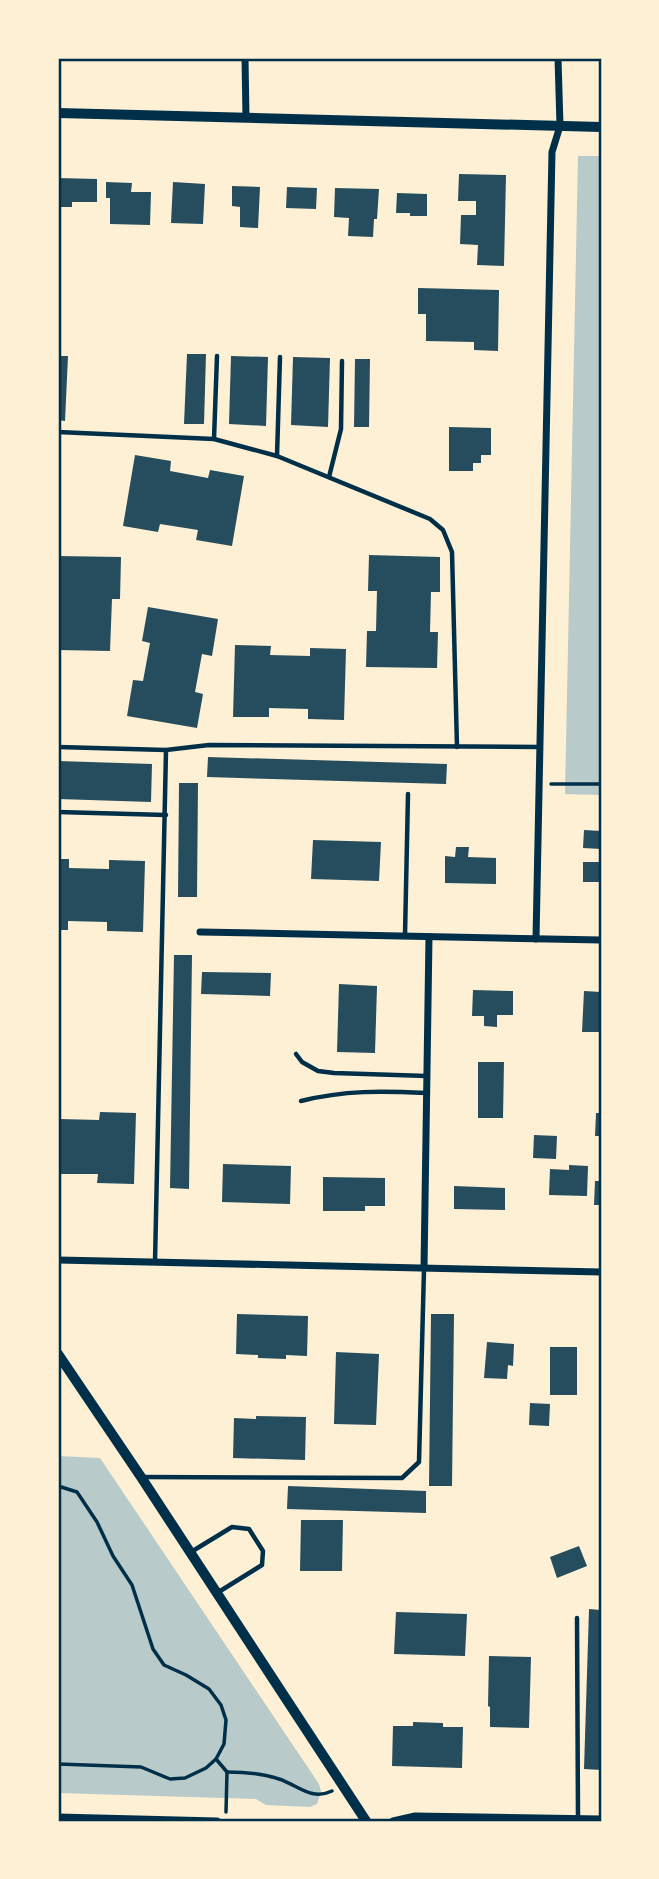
<svg xmlns="http://www.w3.org/2000/svg" width="659" height="1879" font-family="'PT Sans',sans-serif">
  <style>
    .green { fill: #b9caca }
    .building { fill: #264d5e }
    .lines { fill: none; stroke-linecap: round; stroke-linejoin: round }
    .path { stroke: #003049; stroke-width: 3.5 }
    .service { stroke: #003049; stroke-width: 4.5 }
    .minor { stroke: #003049; stroke-width: 7 }
    .tertiary { stroke: #003049; stroke-width: 10 }
    .neatline { fill: none; stroke: #003049; stroke-width: 2.5 }
  </style>
  <rect width="100%" height="100%" fill="#fdf0d5"/>
  <g class="green">
    <polygon points="578,156 601,156 601,795 565,794"/>
    <polygon points="58,1456 100,1458 319,1784 321,1791 317,1804 310,1807 266,1805 256,1799 58,1793"/>
  </g>
  <g class="building">
    <polygon points="459,174 506,175 504,266 477,265 478,245 460,244 461,215 476,215 476,201 458,201"/>
    <polygon points="58,178 97,179 97,202 72,202 72,207 58,207"/>
    <polygon points="106,182 132,183 131,192 151,192 150,225 110,224 110,198 106,198"/>
    <polygon points="173,182 205,184 203,224 171,223"/>
    <polygon points="232,186 260,187 258,228 240,227 240,207 232,206"/>
    <polygon points="287,187 317,188 316,209 286,208"/>
    <polygon points="335,188 379,189 377,219 374,219 373,237 348,236 349,218 334,217"/>
    <polygon points="397,193 427,194 427,216 410,216 410,213 396,213"/>
    <polygon points="418,288 499,290 498,351 474,350 474,342 426,341 426,314 418,314"/>
    <polygon points="187,354 206,354 204,424 184,424"/>
    <polygon points="58,356 68,356 65,421 58,420"/>
    <polygon points="231,356 268,357 266,426 229,424"/>
    <polygon points="293,357 330,358 328,427 291,425"/>
    <polygon points="355,359 370,359 369,427 354,427"/>
    <polygon points="449,427 491,428 491,455 481,455 481,463 473,463 473,471 449,471"/>
    <polygon points="135,455 171,461 170,471 208,478 210,470 244,476 232,546 196,540 198,530 160,524 158,532 123,526"/>
    <polygon points="369,555 440,557 440,592 431,592 430,632 438,632 437,668 366,667 367,631 376,631 377,591 368,591"/>
    <polygon points="58,556 121,557 120,599 112,599 110,651 58,650"/>
    <polygon points="148,607 218,619 212,656 202,654 195,692 203,694 197,728 127,716 133,680 143,681 150,643 142,641"/>
    <polygon points="235,645 271,646 270,655 310,656 310,648 346,649 344,720 308,719 308,709 269,708 269,717 233,717"/>
    <polygon points="208,757 447,764 446,784 207,777"/>
    <polygon points="58,761 152,764 151,802 58,799"/>
    <polygon points="179,783 198,783 197,897 178,897"/>
    <polygon points="584,830 601,831 601,849 583,848"/>
    <polygon points="313,840 381,842 379,881 311,879"/>
    <polygon points="456,847 469,847 468,857 496,858 496,884 445,883 445,856 455,857"/>
    <polygon points="58,859 69,859 69,868 109,869 109,860 145,861 143,932 107,931 107,922 68,921 68,930 58,930"/>
    <rect x="583" y="862" width="18" height="20"/>
    <polygon points="174,955 192,955 189,1189 170,1188"/>
    <polygon points="202,972 271,973 270,996 201,994"/>
    <polygon points="339,984 377,986 375,1053 337,1052"/>
    <polygon points="473,990 513,991 513,1015 497,1015 497,1027 484,1026 484,1016 472,1016"/>
    <polygon points="584,991 601,992 601,1032 582,1032"/>
    <polygon points="478,1062 504,1062 503,1118 478,1118"/>
    <polygon points="58,1110 61,1110 60,1119 99,1120 100,1112 136,1113 134,1184 97,1183 98,1174 58,1174"/>
    <polygon points="596,1113 601,1113 601,1136 595,1136"/>
    <polygon points="534,1135 557,1136 556,1159 533,1158"/>
    <polygon points="223,1164 291,1166 290,1204 222,1202"/>
    <polygon points="569,1165 588,1166 587,1196 549,1195 550,1169 569,1170"/>
    <polygon points="323,1177 385,1178 385,1206 365,1206 365,1211 323,1211"/>
    <polygon points="595,1181 601,1181 601,1205 594,1205"/>
    <polygon points="454,1186 505,1188 505,1210 454,1209"/>
    <polygon points="237,1314 308,1316 307,1356 286,1355 286,1359 258,1358 258,1355 236,1354"/>
    <polygon points="431,1314 454,1314 452,1486 429,1486"/>
    <polygon points="487,1342 514,1344 513,1366 508,1365 507,1379 484,1378"/>
    <rect x="550" y="1347" width="27" height="48"/>
    <polygon points="336,1352 379,1354 376,1425 334,1424"/>
    <polygon points="530,1403 550,1404 549,1426 529,1425"/>
    <polygon points="256,1416 306,1417 305,1460 233,1458 234,1418 256,1419"/>
    <polygon points="288,1486 426,1491 426,1513 287,1509"/>
    <polygon points="301,1520 343,1520 342,1571 300,1571"/>
    <polygon points="579,1546 587,1566 557,1578 550,1557"/>
    <polygon points="589,1609 601,1610 601,1770 584,1769"/>
    <polygon points="396,1612 467,1614 465,1656 394,1654"/>
    <polygon points="489,1656 531,1657 529,1728 490,1727 490,1707 488,1706"/>
    <polygon points="413,1722 443,1723 443,1727 463,1727 462,1768 392,1766 393,1726 413,1726"/>
  </g>
  <g class="lines">
    <g class="path">
      <polyline points="551,784 601,784"/>
      <polyline points="58,1486 77,1492 97,1522 113,1556 132,1585 153,1649 164,1665 186,1675 209,1689 221,1705 226,1720 224,1744 216,1759 206,1768 185,1778 170,1779 141,1767 58,1764"/>
      <polyline points="216,1759 227,1772 226,1812"/>
      <path d="M227,1772C245,1772 261,1773 279,1779C298,1785 311,1801 332,1791"/>
    </g>
    <g class="service">
      <polyline points="58,432 214,439 277,456 430,519 443,530 452,552 457,747"/>
      <polyline points="214,439 217,356"/>
      <polyline points="277,456 280,357"/>
      <polyline points="329,477 341,429 342,361"/>
      <polyline points="58,747 166,750 209,745 539,747"/>
      <polyline points="58,812 166,815"/>
      <polyline points="405,935 408,794"/>
      <polyline points="296,1054 302,1062 318,1071 334,1073 427,1076"/>
      <path d="M301,1101C345,1090 381,1091 427,1093"/>
      <polyline points="155,1262 166,750"/>
      <polyline points="141,1477 402,1478 419,1462 424,1269"/>
      <polyline points="191,1552 232,1527 249,1529 263,1551 262,1565 217,1593"/>
      <polyline points="577,1618 578,1818"/>
    </g>
    <g class="minor">
      <polyline points="245,58 246,118"/>
      <polyline points="200,932 601,940"/>
      <polyline points="536,939 552,152 560,126 558,58"/>
      <polyline points="58,1260 601,1272"/>
      <polyline points="424,1268 429,937"/>
      <polyline points="58,1817 217,1821"/>
      <polyline points="393,1821 415,1816 601,1819"/>
    </g>
    <g class="tertiary">
      <polyline points="58,113 601,127"/>
      <polyline points="58,1354 141,1477 366,1821"/>
    </g>
  </g>
  <rect width="659" height="1879" fill="none" stroke="#fdf0d5" stroke-width="119"/>
  <rect x="60" y="60" width="540" height="1760" class="neatline"/>
</svg>
